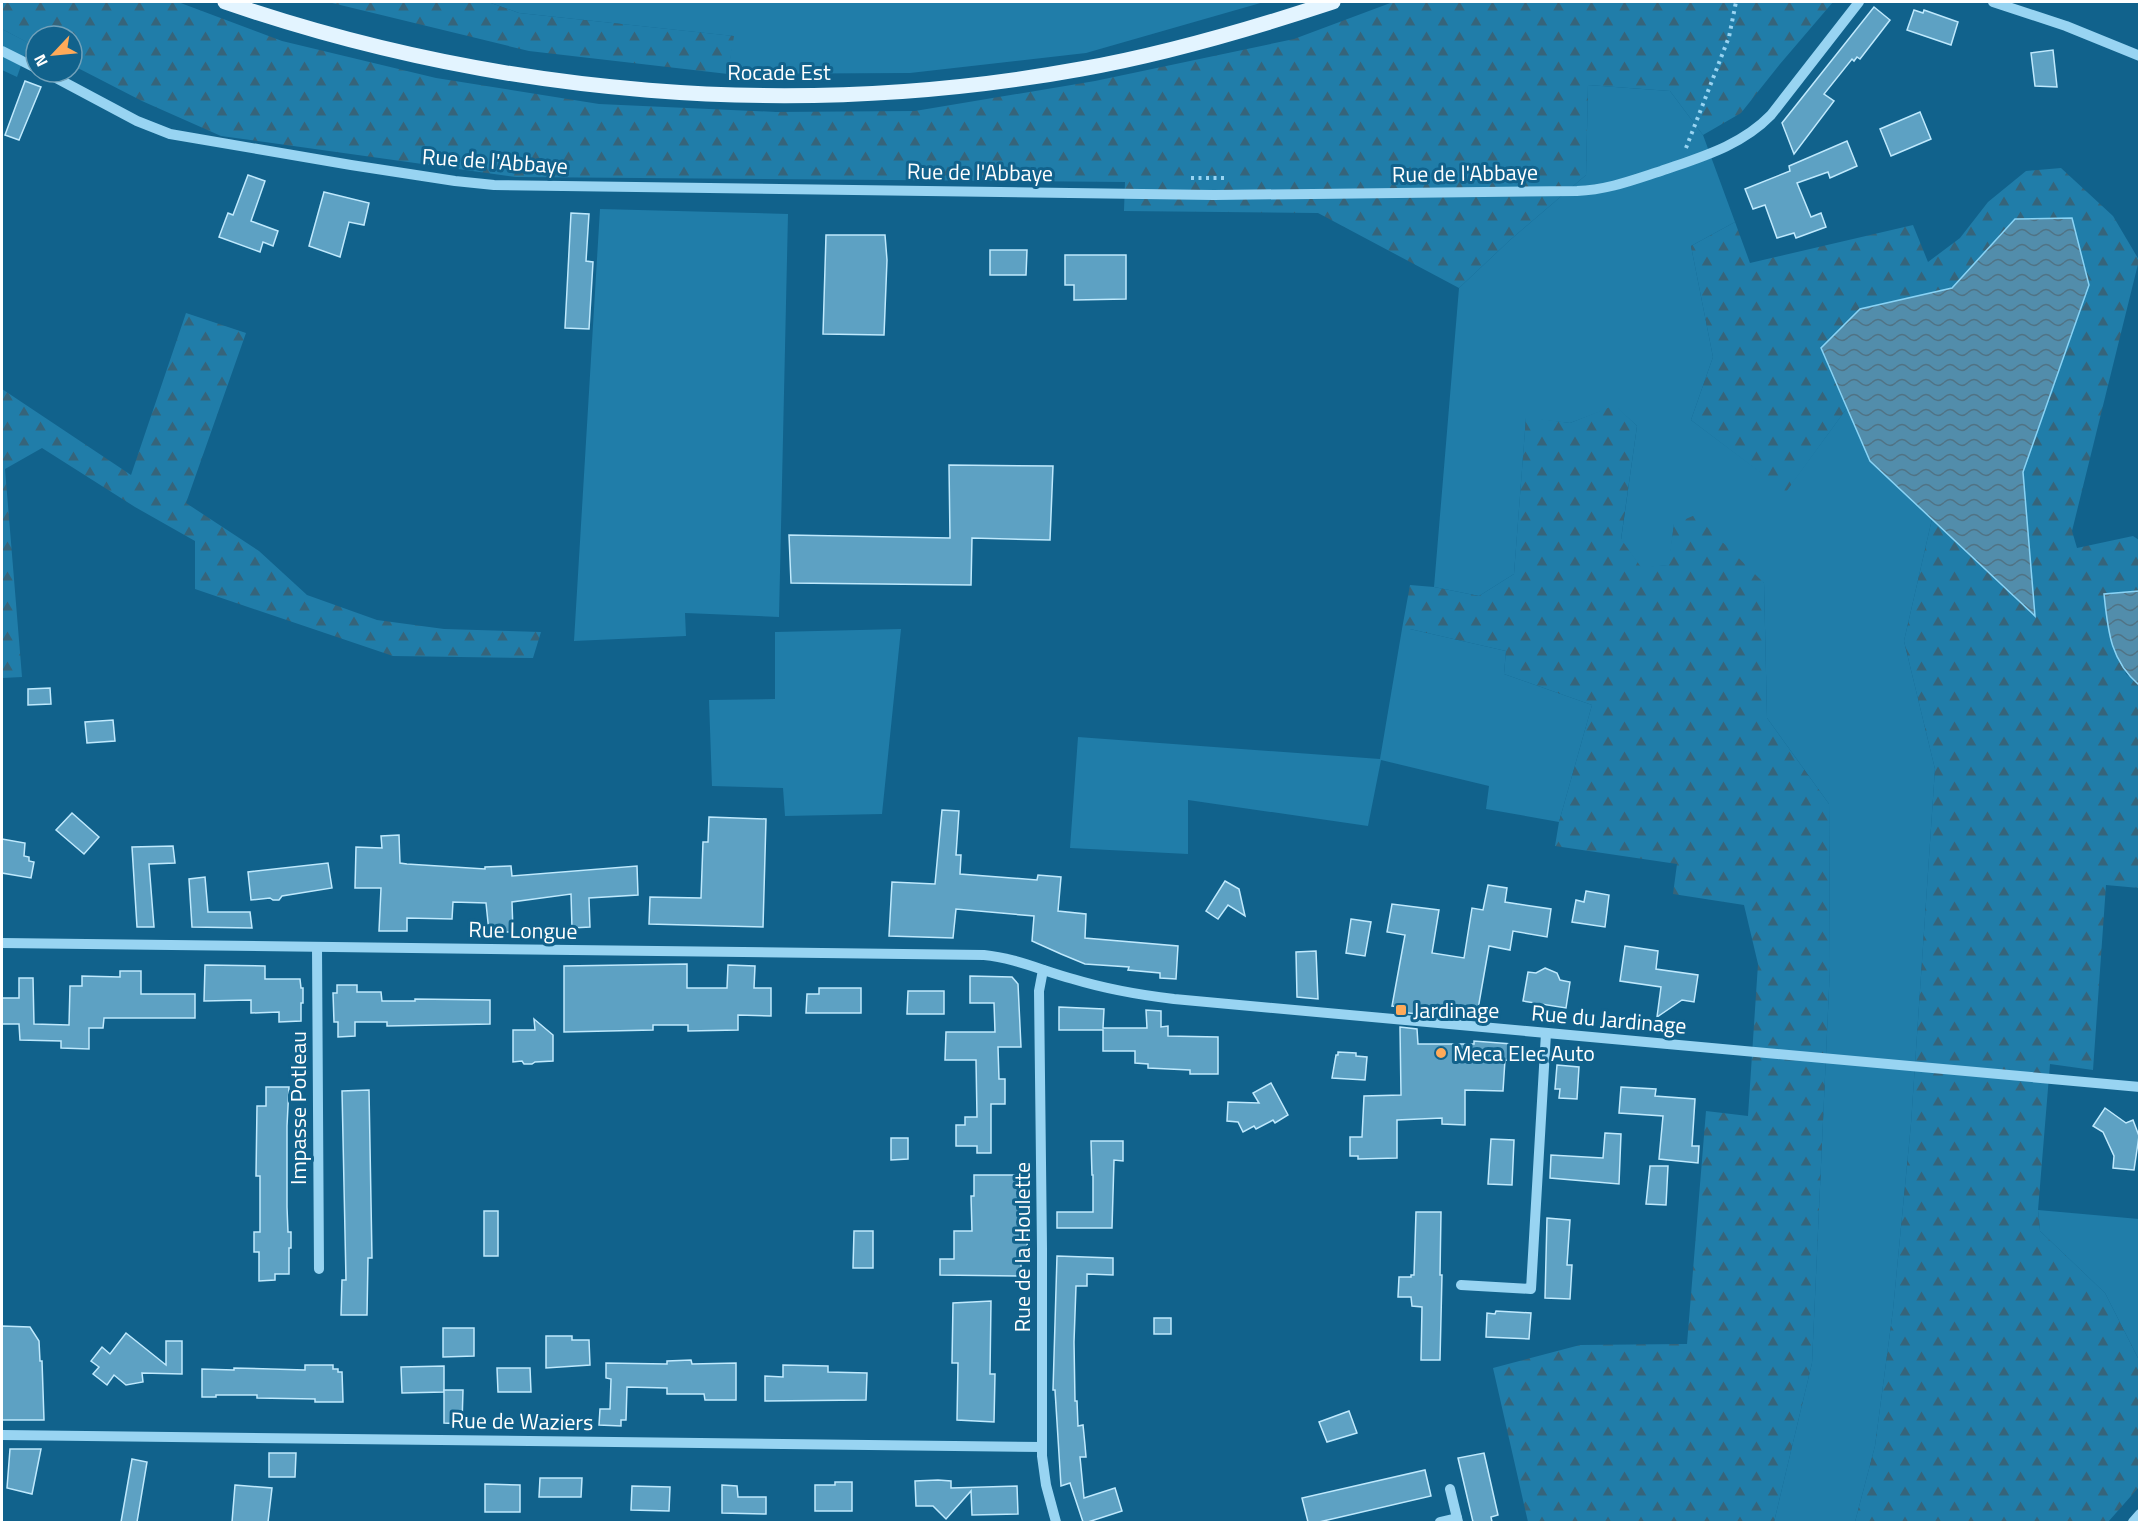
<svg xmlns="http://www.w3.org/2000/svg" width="2141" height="1524" font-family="'Titillium Web',sans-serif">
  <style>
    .green { fill: #207da9 }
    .forest { fill: url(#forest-firs) }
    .water { fill: url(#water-waves); stroke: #89d3f5; stroke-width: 1.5 }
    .building { fill: #5da1c3; stroke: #bfe9fd; stroke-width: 1.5 }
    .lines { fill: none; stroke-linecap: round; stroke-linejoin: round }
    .path { stroke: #98d4f2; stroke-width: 4; stroke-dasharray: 3 4.5; stroke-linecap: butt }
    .minor { stroke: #98d4f2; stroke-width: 10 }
    .major { stroke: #e3f4ff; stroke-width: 15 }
    .poi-dot { fill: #ffaa59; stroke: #11628c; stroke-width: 2 }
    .labels { text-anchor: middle; stroke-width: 6; stroke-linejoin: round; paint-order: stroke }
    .street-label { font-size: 22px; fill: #fff; stroke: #11628c }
    .poi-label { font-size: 22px; fill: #fff; stroke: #11628c; text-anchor: start }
  </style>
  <defs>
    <pattern id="forest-firs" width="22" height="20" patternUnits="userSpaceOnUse" patternTransform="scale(1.5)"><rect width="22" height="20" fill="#207da9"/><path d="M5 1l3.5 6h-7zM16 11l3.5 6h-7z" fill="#36647a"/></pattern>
    <pattern id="water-waves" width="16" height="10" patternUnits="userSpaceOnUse" patternTransform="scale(1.5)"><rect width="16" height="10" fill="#528dab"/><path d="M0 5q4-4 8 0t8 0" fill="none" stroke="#507385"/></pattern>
  </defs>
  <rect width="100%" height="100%" fill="#11628c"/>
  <g class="green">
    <polygon points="488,2 1264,2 1086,53 910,73 728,74 733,36 519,13"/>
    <polygon points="2,29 29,43 17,77 2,70"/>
    <polygon points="1588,85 1670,91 1703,135 1735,222 1691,246 1713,357 1691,420 1786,491 1847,408 1870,461 1932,519 1904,641 1935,769 1911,1124 1893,1310 1875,1446 1855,1522 1774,1522 1812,1363 1830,967 1829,804 1767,718 1764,583 1674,524 1669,565 1641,568 1621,540 1637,426 1615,406 1570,423 1526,418 1514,574 1479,596 1434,587 1459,288 1510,240 1586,175"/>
    <polygon points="600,209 788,214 779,617 685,613 686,636 574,641"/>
    <polygon points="901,629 882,814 785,816 783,788 712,786 709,700 775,699 775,632"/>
    <polygon points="1402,629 1410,629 1506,651 1504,674 1592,705 1559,822 1486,809 1489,786 1381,760 1368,826 1188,800 1188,854 1070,848 1078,737 1380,759"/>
    <polygon points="2038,1210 2139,1219 2139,1360 2105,1293 2040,1231"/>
  </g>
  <g class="forest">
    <polygon points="2,2 178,2 282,41 436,78 599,104 776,112 915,111 1095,81 1294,39 1393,2 1833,2 1780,64 1741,113 1703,135 1670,91 1588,85 1586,175 1510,240 1459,288 1318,213 1124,211 1125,182 516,177 221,136 142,101 72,65 72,36 36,36 36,47 2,29"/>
    <polygon points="328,2 488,2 519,13 734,36 728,74 529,51"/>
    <polygon points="2061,168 2113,216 2139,260 2072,531 2077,548 2133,536 2139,540 2139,591 2105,595 2126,674 2139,685 2139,888 2106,885 2093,1070 2050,1064 2038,1210 2040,1231 2105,1293 2139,1360 2139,1487 2108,1522 1855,1522 1875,1446 1893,1310 1911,1124 1935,769 1904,641 1932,519 2034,615 2023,472 2089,285 2015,219 1952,288 1859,309 1821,349 1847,408 1786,492 1691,420 1713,357 1691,246 1735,222 1750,263 1913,225 1928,262 1960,238 1988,202 2026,171"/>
    <polygon points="186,313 246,333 186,503 259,551 307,595 377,620 444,629 541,632 533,658 393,656 195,589 195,541 135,507 42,448 5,469 22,677 2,678 2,389 131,475"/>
    <polygon points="1615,405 1637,426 1621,539 1641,567 1668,565 1674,524 1695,515 1764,583 1767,718 1829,804 1830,967 1812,1363 1774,1522 1528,1522 1493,1368 1580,1345 1687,1344 1706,1111 1748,1116 1758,964 1744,905 1673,894 1677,864 1555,846 1559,822 1592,705 1504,674 1506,651 1410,629 1402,629 1410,585 1434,587 1479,596 1514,574 1526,417 1570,423"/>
  </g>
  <g class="water">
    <polygon points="2072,218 2089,285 2023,472 2035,616 1870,461 1821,348 1860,309 1952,288 2015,219"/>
    <path d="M2139,591H2140L2139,685C2110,660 2108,631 2104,594Z"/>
  </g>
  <g class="building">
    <polygon points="1874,7 1890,20 1860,59 1857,57 1854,61 1852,59 1824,94 1834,101 1794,154 1782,123"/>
    <polygon points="1914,10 1923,13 1924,10 1958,22 1951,45 1907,30"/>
    <polygon points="2053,50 2057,87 2035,86 2031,53"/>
    <polygon points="25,81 41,87 19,140 5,135"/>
    <polygon points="1920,112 1931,139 1891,156 1880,129"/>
    <polygon points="1847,141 1857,166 1830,178 1828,172 1797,183 1811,217 1821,213 1826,227 1796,238 1794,233 1777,238 1765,205 1753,209 1745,189 1790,171 1789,166"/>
    <polygon points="248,175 265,181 251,221 278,231 273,246 263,242 260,252 219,237 228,213 233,215"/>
    <polygon points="324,192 369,203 364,225 349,222 340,257 309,246"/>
    <polygon points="571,213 589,214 586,261 593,262 589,329 565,328"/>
    <polygon points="826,235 885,235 887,260 884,335 823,334"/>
    <polygon points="990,250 1027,250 1026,275 990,275"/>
    <polygon points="1065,255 1126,255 1126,299 1074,300 1074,285 1065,285"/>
    <polygon points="949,465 1053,466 1050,540 972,538 971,585 791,583 789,535 950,538"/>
    <polygon points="50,688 51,704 28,705 28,689"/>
    <polygon points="113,720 115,741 87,743 85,722"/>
    <polygon points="942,810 959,811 956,855 961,855 960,874 1037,880 1038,875 1061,877 1058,911 1086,914 1085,938 1178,946 1176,979 1160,978 1160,973 1128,970 1129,967 1085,964 1061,954 1032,941 1034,916 956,909 953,938 889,936 892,882 935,884"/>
    <polygon points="72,813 99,837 84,854 56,830"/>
    <polygon points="709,817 766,819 763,927 649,924 650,897 701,898 703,842 708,842"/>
    <polygon points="399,835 400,863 407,864 485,869 485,867 511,866 512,876 637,866 638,895 589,898 590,927 572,928 571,894 512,902 513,932 489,932 486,903 453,902 452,919 407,918 407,931 379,931 381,888 355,888 356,847 382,848 381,836"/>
    <polygon points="2,839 25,843 24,856 29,857 29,861 34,862 31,878 2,873"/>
    <polygon points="173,846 175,863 149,864 154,927 137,927 132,847"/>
    <polygon points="328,863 332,888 282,896 279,900 273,900 270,898 251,900 248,872"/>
    <polygon points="205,877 208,912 250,912 252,928 192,927 189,879"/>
    <polygon points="1225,881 1239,889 1245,916 1228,905 1218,919 1206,911"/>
    <polygon points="1488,885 1507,888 1505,902 1551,909 1547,937 1513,931 1510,950 1489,946 1477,1015 1417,1008 1417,1014 1400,1012 1400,1007 1392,1006 1405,935 1387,932 1392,904 1439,910 1432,953 1464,958 1472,908 1483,910"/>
    <polygon points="1586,891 1609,895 1605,927 1572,922 1576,900 1584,902"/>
    <polygon points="1351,919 1371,922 1365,956 1346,953"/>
    <polygon points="1625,946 1658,951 1656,969 1698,975 1694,1002 1682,1000 1657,1017 1661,987 1620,981"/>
    <polygon points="1316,951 1318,999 1297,997 1296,952"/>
    <polygon points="687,964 687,988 727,988 728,965 755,966 754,988 771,988 771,1016 738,1015 738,1030 688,1031 688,1025 653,1025 653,1030 564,1032 564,966"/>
    <polygon points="205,965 265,966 265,979 300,979 301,988 303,988 303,1003 301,1003 301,1021 279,1022 279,1012 251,1013 251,1000 204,1001"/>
    <polygon points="1545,968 1557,973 1560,980 1570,982 1566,1008 1523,1001 1528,972 1536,973"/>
    <polygon points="120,971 141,971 141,994 195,994 195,1018 104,1018 103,1028 89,1028 89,1049 61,1048 61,1041 20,1040 19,1024 2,1024 2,998 19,998 19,978 33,978 34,1024 69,1025 70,986 82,986 82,976 120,977"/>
    <polygon points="970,976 1012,977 1018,984 1021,1047 998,1047 999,1079 1005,1079 1005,1104 991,1104 991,1153 977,1153 977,1146 956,1146 956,1125 965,1125 965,1117 977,1117 976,1060 945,1060 946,1032 995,1032 994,1003 970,1003"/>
    <polygon points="337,985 357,985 357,992 381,992 382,1001 415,1001 415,999 490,1000 490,1024 387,1026 387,1022 355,1022 355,1036 338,1037 338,1022 334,1022 333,993 337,993"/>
    <polygon points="819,988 861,988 861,1013 806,1013 807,994 819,994"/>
    <polygon points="908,991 944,991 944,1014 907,1014"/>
    <polygon points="1059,1007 1104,1009 1103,1028 1147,1028 1146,1010 1161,1011 1161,1027 1168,1026 1168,1036 1218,1037 1218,1074 1190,1074 1190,1070 1148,1068 1148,1064 1135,1063 1135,1051 1103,1051 1103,1030 1059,1030"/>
    <polygon points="534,1019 553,1035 553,1061 535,1062 532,1064 524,1064 522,1061 513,1062 513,1030 535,1030"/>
    <polygon points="1400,1027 1417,1029 1418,1044 1474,1044 1474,1041 1525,1045 1524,1062 1505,1060 1503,1091 1465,1090 1465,1125 1442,1124 1442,1118 1397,1120 1397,1158 1358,1159 1358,1156 1350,1156 1350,1137 1362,1137 1364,1096 1401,1095"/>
    <polygon points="1338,1052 1356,1053 1356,1056 1367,1057 1365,1080 1332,1078 1336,1055 1338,1055"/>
    <polygon points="1557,1065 1579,1067 1577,1099 1559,1098 1560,1089 1555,1089"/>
    <polygon points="1271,1083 1288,1115 1275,1123 1273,1120 1256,1129 1254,1126 1243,1132 1238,1122 1227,1121 1228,1102 1259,1103 1253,1093"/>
    <polygon points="266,1087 289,1087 287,1126 287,1207 288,1232 291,1232 291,1248 289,1248 289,1274 275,1274 275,1280 259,1281 259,1252 254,1252 254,1232 260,1232 260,1176 256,1176 257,1106 266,1106"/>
    <polygon points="1621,1087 1656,1089 1655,1096 1695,1099 1692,1146 1699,1146 1698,1163 1659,1159 1663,1116 1619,1113"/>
    <polygon points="369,1090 372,1258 368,1258 367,1315 341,1315 342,1280 346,1280 342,1091"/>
    <polygon points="2105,1108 2126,1123 2133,1120 2139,1136 2134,1170 2113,1168 2114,1156 2103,1132 2093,1126"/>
    <polygon points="1605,1133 1621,1134 1619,1184 1550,1178 1551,1155 1603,1158"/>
    <polygon points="891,1138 908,1138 908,1159 891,1160"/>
    <polygon points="1491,1139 1514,1140 1512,1185 1488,1184"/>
    <polygon points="1091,1141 1123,1141 1123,1161 1114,1160 1112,1228 1057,1228 1057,1212 1093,1212 1093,1175 1092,1175"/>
    <polygon points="1650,1166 1668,1166 1666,1205 1646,1204"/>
    <polygon points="974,1175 1029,1175 1027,1251 1021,1251 1021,1276 940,1275 940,1259 954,1259 954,1231 972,1231 971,1196 974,1196"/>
    <rect x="484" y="1211" width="14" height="45"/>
    <polygon points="1416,1212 1441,1212 1440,1275 1442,1275 1440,1360 1421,1360 1422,1307 1412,1306 1411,1297 1398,1297 1399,1277 1411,1277 1411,1275 1414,1275"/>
    <polygon points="1547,1218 1570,1220 1567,1265 1572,1265 1570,1299 1545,1298"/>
    <polygon points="854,1231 873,1231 873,1268 853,1268"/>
    <polygon points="1057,1256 1113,1258 1113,1275 1087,1274 1087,1286 1076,1286 1074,1342 1075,1401 1077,1401 1078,1426 1083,1425 1085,1445 1086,1457 1080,1457 1084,1498 1115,1488 1122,1511 1088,1522 1083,1522 1070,1483 1061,1486 1055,1390 1053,1390"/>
    <polygon points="991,1301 990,1374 995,1374 994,1422 957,1420 958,1363 952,1363 953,1303"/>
    <polygon points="1496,1311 1531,1313 1529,1339 1486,1337 1487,1313 1495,1314"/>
    <rect x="1154" y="1318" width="17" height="16"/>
    <polygon points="2,1326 30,1327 39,1341 40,1361 42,1361 44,1420 2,1420"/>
    <polygon points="443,1328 474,1328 474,1356 443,1357"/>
    <polygon points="126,1333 166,1365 166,1341 182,1341 182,1374 142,1373 143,1382 126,1385 114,1375 107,1385 93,1374 99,1367 91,1361 102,1347 110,1354"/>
    <polygon points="546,1336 572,1336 572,1340 589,1340 590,1365 546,1368"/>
    <polygon points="691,1360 692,1364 736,1363 736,1400 705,1400 704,1394 667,1394 667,1388 627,1387 626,1420 621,1420 621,1426 599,1425 600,1409 610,1409 611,1379 606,1378 606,1363 667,1364 667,1361"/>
    <polygon points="305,1365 333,1365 333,1369 338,1369 338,1372 342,1372 343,1402 315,1402 315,1399 257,1398 257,1395 216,1395 216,1397 202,1397 202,1369 234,1370 234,1368 305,1370"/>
    <polygon points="783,1365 828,1366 828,1372 867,1373 866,1400 765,1401 765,1376 783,1377"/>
    <polygon points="444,1366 444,1392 402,1393 401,1367"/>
    <polygon points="497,1368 530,1368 531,1392 498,1392"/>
    <polygon points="444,1390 463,1390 462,1424 444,1423"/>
    <polygon points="1349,1411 1357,1433 1327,1442 1319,1422"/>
    <polygon points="10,1449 41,1449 32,1494 7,1488"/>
    <polygon points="269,1453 296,1453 295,1477 269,1477"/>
    <polygon points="1484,1453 1498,1515 1491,1517 1492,1522 1473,1522 1458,1458"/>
    <polygon points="132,1459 147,1462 137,1522 121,1522"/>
    <polygon points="1425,1470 1431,1496 1319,1522 1308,1522 1302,1498"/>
    <polygon points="540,1478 582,1478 581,1497 539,1497"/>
    <polygon points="938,1480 951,1481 951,1488 1017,1486 1018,1514 972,1515 971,1491 946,1519 933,1506 916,1506 915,1481"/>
    <polygon points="835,1482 852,1482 852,1511 815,1511 815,1485 835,1485"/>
    <polygon points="485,1484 520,1485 520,1512 485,1512"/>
    <polygon points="235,1485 272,1488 268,1522 232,1522"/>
    <polygon points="722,1485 737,1486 738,1497 766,1497 766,1514 722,1513"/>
    <polygon points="632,1486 670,1487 669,1511 631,1510"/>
  </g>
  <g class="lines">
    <g class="path">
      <polyline points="1686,148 1729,37 1736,2"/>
      <polyline points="1191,178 1226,178"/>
    </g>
    <g class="minor">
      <polyline points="1993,2 2066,26 2140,56"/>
      <polyline points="2,51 36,68"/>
      <path d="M45,72L137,121L170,134L351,165L455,181L494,185L1214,195L1577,191C1607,190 1633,180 1661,171C1701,157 1741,146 1771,115L1859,2"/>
      <path d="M2,943L984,955C1015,958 1043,971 1073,979C1106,989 1140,995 1174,999L2140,1087"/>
      <polyline points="317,947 319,1269"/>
      <polyline points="1043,970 1039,991 1042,1248 1042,1456 1046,1485 1056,1522"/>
      <polyline points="1461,1285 1531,1289 1546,1033"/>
      <polyline points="2,1435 1042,1447"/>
      <polyline points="1450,1489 1458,1522"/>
      <polyline points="1440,1522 1457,1518"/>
      <polyline points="2133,1522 2140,1514"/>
    </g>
    <path class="major" d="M225,2C499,96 795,121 1081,69C1167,54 1251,29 1333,2"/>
  </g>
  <g class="poi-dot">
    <rect x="1395" y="1004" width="12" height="12" rx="3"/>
    <circle cx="1441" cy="1053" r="6"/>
  </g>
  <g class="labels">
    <g class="street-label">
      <text x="779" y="80">Rocade Est</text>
      <text transform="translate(495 161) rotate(4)" y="8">Rue de l'Abbaye</text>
      <text transform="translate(980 172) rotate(1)" y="8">Rue de l'Abbaye</text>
      <text transform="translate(1465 173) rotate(-1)" y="8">Rue de l'Abbaye</text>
      <text transform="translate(523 930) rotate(1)" y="8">Rue Longue</text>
      <text transform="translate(1609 1019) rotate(5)" y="8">Rue du Jardinage</text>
      <text transform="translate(298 1108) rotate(-90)" y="8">Impasse Potleau</text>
      <text transform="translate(1022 1247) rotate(-90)" y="8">Rue de la Houlette</text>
      <text transform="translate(522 1421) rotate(1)" y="8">Rue de Waziers</text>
    </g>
    <g class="poi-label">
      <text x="1413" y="1018">Jardinage</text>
      <text x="1453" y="1061">Meca Elec Auto</text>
    </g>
  </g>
  <rect width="2141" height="1524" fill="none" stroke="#ffffff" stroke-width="6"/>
  <g transform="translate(54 54) rotate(244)"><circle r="28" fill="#11628c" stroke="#70a1ba" stroke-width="1.5"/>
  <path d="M0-4.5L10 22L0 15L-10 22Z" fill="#ffaa59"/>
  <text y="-9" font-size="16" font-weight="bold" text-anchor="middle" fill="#ffffff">N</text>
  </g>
</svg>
